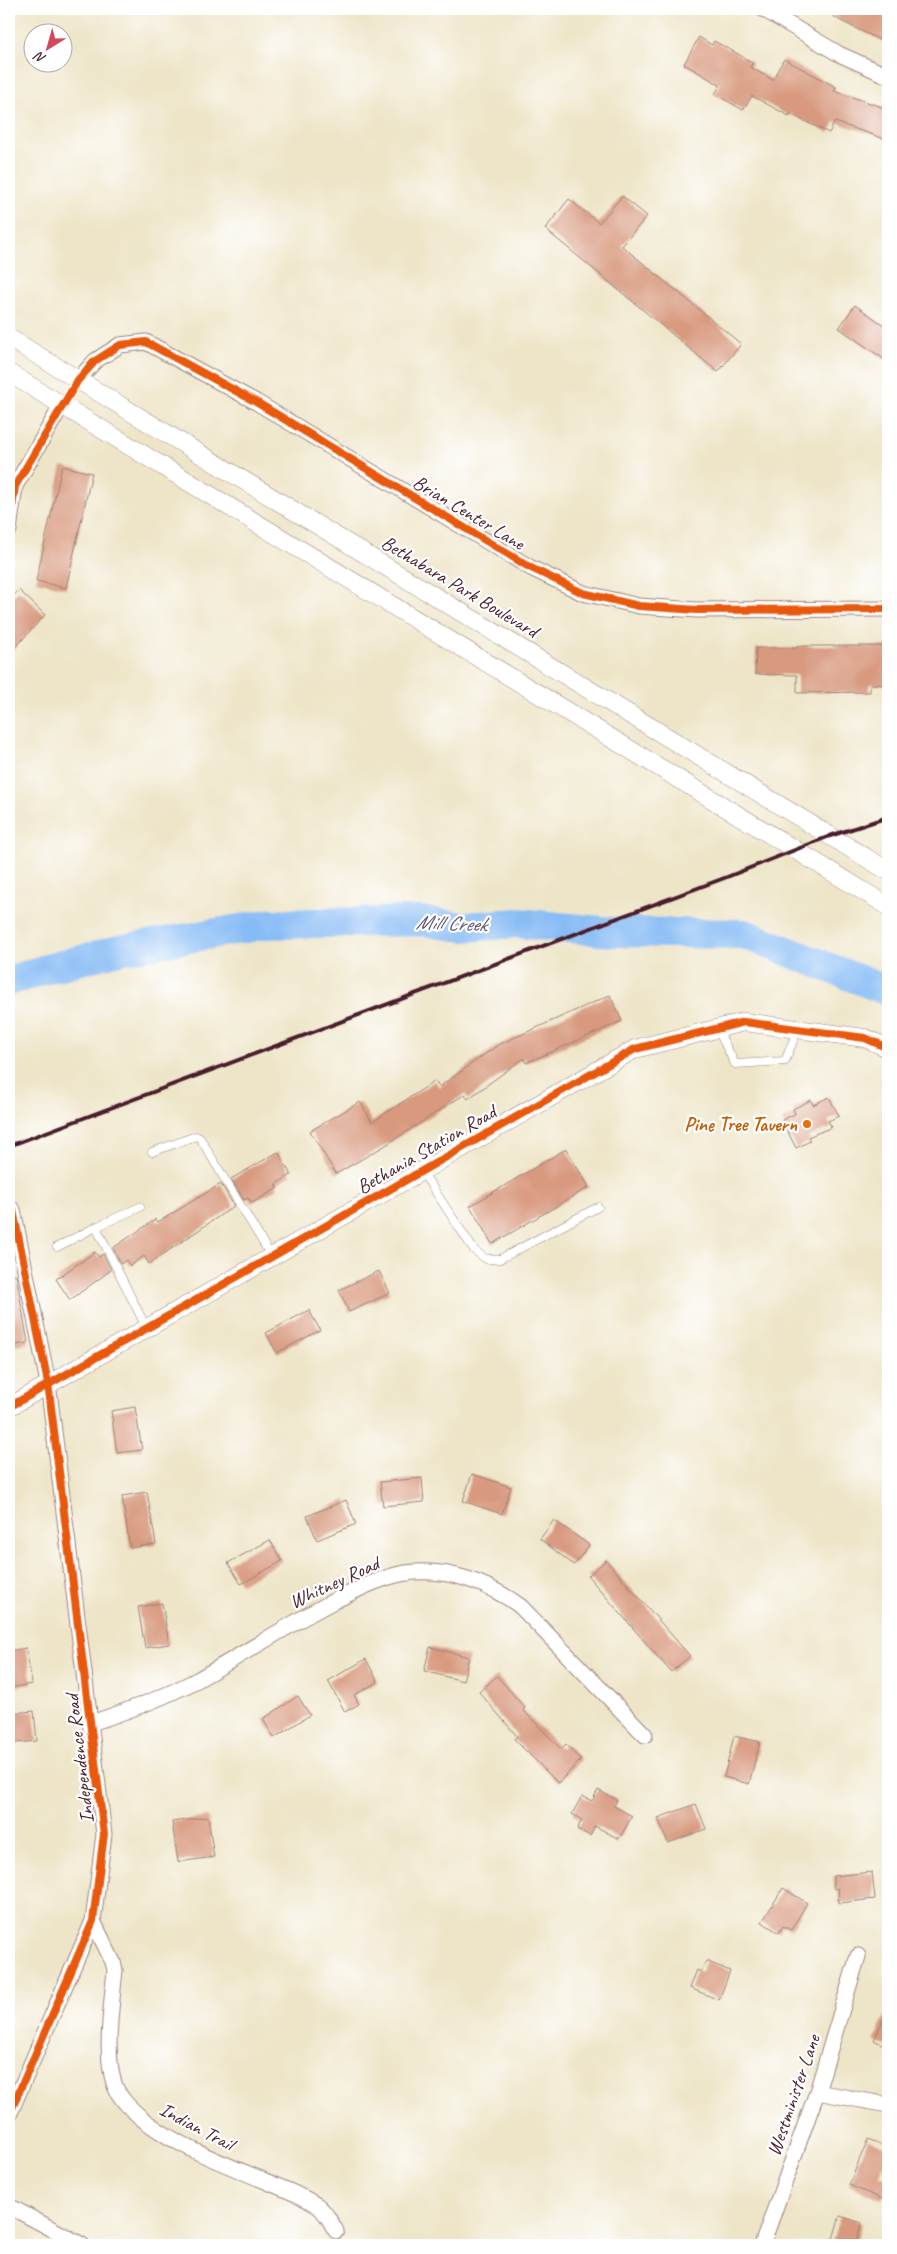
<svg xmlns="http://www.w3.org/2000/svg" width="897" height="2254" font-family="Caveat,sans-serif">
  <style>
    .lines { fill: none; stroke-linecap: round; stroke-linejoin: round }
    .river { stroke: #86bbf5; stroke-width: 30 }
    .building { fill: #d8997e }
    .service-casing { stroke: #9c827a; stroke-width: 9 }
    .minor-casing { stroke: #9c827a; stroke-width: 17 }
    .tertiary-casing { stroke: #9c827a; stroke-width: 19 }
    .service { stroke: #fff; stroke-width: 8 }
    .minor { stroke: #fff; stroke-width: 15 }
    .tertiary { stroke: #fff; stroke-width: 18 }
    .rail { stroke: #4a1f2b; stroke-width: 4 }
    .cycleway-casing { stroke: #fff; stroke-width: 11 }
    .cycleway { stroke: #e8590c; stroke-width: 8 }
    .food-dot { fill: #e8710a; stroke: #fff; stroke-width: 2 }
    .labels { text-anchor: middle; stroke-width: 4.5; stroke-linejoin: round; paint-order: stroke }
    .street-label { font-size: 20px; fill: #4a1f2b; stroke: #fff }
    .food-label { font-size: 20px; font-weight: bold; fill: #c56008; stroke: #fff; text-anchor: end }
    .water-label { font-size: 21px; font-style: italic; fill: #5f5672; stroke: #fff }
  </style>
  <rect width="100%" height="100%" fill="#fff"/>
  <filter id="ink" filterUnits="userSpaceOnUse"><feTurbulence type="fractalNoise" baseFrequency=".02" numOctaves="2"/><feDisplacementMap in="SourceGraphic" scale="10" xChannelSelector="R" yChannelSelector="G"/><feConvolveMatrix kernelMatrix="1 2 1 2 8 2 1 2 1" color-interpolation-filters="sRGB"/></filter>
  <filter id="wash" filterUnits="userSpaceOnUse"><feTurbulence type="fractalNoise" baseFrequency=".0096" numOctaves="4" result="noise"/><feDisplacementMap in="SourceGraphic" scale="20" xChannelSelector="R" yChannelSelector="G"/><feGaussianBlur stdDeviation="1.12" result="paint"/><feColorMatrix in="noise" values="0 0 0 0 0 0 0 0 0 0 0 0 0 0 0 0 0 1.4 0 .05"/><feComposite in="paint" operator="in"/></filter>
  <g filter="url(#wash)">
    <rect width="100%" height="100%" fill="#eee5c8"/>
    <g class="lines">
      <polyline class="river" points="9,981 43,970 119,950 268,924 421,921 463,927 518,923 611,932 744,934 888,991"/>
    </g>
    <g id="blocks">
      <g class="building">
        <polygon points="822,9 888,9 888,44 841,21"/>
        <polygon points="699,37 712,45 714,41 738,54 753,63 750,67 773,80 784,59 836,87 834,91 888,109 888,140 835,122 829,133 790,114 789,116 752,96 743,110 715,94 720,85 684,64"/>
        <polygon points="622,196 647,216 622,246 741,344 718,372 545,229 569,199 599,223"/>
        <polygon points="855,305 888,328 888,362 839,328"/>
        <polygon points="62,466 92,473 66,588 36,581"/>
        <polygon points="19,590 45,615 9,654 9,600"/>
        <polygon points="798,646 888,646 888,685 870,684 870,692 797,693 797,675 755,674 756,648 797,648"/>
        <polygon points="610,995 622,1021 526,1063 524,1058 468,1099 465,1094 386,1145 336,1174 310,1131 360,1102 372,1122 435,1081 439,1087 498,1045"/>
        <polygon points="829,1097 839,1116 828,1121 832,1127 808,1137 810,1141 796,1148 782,1120 795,1114 793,1109 811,1100 813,1105"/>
        <polygon points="566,1149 589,1187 492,1244 470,1206"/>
        <polygon points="278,1152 291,1175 276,1184 278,1188 252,1203 248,1198 244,1200 231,1179"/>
        <polygon points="221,1184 234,1206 149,1264 144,1256 130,1266 126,1260 121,1264 113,1248 156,1219 158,1222"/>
        <polygon points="95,1252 99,1257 103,1254 111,1270 70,1300 56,1279"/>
        <polygon points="379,1271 390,1293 349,1312 339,1290"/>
        <polygon points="16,1274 28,1343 9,1346 9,1275"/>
        <polygon points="309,1310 320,1330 277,1353 266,1333"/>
        <polygon points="135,1407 142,1450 117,1453 111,1411"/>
        <polygon points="472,1474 511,1487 502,1514 463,1501"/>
        <polygon points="422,1478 424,1502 383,1506 380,1482"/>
        <polygon points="147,1492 156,1544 130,1548 122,1496"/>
        <polygon points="346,1500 356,1524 317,1540 307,1516"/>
        <polygon points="554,1520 589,1545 574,1565 540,1539"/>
        <polygon points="270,1540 282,1561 241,1584 228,1563"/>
        <polygon points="606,1560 690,1656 671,1672 588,1576"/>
        <polygon points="162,1603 169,1644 145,1648 138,1607"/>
        <polygon points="430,1647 469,1657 463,1681 424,1671"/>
        <polygon points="26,1648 32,1684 9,1688 9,1651"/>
        <polygon points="366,1659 378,1682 354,1695 359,1704 345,1712 328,1681"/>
        <polygon points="497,1676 525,1708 523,1710 561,1749 566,1744 581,1760 558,1783 514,1739 517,1736 479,1692"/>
        <polygon points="298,1696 310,1715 274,1738 263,1719"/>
        <polygon points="34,1711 37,1741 15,1743 12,1713"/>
        <polygon points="734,1736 760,1742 749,1784 724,1777"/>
        <polygon points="598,1790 617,1800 614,1806 632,1816 619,1839 595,1826 590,1836 577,1829 582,1820 572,1814 582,1796 592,1801"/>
        <polygon points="696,1804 706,1829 668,1843 658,1818"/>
        <polygon points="208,1817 214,1857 178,1862 172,1822"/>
        <polygon points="872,1872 875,1899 839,1903 838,1888 834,1889 833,1876"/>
        <polygon points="783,1888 807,1903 791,1930 783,1926 779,1933 762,1922"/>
        <polygon points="706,1961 730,1971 719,2000 690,1988 697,1970 701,1972"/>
        <polygon points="888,2009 888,2047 874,2040"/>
        <polygon points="868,2139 888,2148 888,2155 880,2175 888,2178 888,2184 882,2199 849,2185"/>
        <polygon points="840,2216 862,2223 855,2245 831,2245"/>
      </g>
    </g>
  </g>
  <g filter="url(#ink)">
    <use href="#blocks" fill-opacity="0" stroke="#9c827a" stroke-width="1"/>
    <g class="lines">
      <g class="service-casing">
        <g id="service">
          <polyline points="717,1028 735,1064 785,1061 798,1029"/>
          <polyline points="152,1152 196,1136 200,1138 271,1256"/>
          <polyline points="421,1170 474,1250 486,1259 500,1259 598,1207"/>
          <polyline points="96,1227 140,1207"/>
          <polyline points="57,1247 96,1227 146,1327"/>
        </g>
      </g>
      <g class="minor-casing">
        <g id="minor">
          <polyline points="763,9 839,54 888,76"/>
          <polyline points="78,380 95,361 120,345 146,342 256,402 531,568 583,593 639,606 697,610 888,609"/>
          <polyline points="9,530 15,486 62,405"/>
          <path d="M91,1723C128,1711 163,1698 197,1680C242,1655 286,1626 332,1602C355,1591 380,1577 406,1573C447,1567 488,1583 520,1606L645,1735"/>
          <path d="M93,1921L113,1962L115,1970C112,2002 104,2053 114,2083C118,2098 133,2111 145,2121C181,2148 222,2163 263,2180C281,2188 302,2195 318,2206C326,2212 331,2223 336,2231"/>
          <polyline points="817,2092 888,2105"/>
          <polyline points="9,2115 93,1921 104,1834 48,1383 13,1210"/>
          <polyline points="9,2206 82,2245"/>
          <polyline points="762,2245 817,2092 858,1956"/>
        </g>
      </g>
      <g class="tertiary-casing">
        <g id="tertiary">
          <polyline points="9,338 888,871"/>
          <polyline points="9,373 888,906"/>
          <polyline points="9,1407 635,1049 744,1022 865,1038 888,1048"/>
        </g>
      </g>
      <use href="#service" class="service"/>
      <use href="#minor" class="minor"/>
      <use href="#tertiary" class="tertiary"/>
      <polyline class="rail" points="9,1146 727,877 830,836 888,817"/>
      <g class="cycleway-casing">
        <g id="cycleway">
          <polyline points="9,530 15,486 78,380 95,361 120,345 146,342 256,402 531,568 583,593 639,606 697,610 888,609"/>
          <polyline points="9,1407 635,1049 744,1022 865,1038 888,1048"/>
          <polyline points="9,2115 93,1921 104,1834 48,1383 13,1210"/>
        </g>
      </g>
      <use href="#cycleway" class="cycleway"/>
    </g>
  </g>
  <circle class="food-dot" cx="807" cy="1124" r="5"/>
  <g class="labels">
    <g class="street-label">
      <text transform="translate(469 512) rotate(31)" y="7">Brian Center Lane</text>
      <text transform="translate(460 586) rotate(31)" y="7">Bethabara Park Boulevard</text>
      <text transform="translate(426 1149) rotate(-30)" y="7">Bethania Station Road</text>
      <text transform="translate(334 1582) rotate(-25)" y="7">Whitney Road</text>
      <text transform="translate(79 1759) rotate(-97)" y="7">Independence Road</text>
      <text transform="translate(793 2095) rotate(-71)" y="7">Westminister Lane</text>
      <text transform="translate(197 2126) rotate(28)" y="7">Indian Trail</text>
    </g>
    <g class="food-label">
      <text x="797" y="1131">Pine Tree Tavern</text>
    </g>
    <g class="water-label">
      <text transform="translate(451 923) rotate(2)" y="7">Mill Creek</text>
    </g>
  </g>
  <rect width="897" height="2254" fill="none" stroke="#fff" stroke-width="30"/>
  <g transform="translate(48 48) rotate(217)"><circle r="24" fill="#ffffff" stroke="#b7a5aa"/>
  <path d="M0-4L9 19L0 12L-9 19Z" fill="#d1495b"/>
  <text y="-8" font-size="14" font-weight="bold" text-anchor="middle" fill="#4a1f2b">N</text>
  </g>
</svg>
